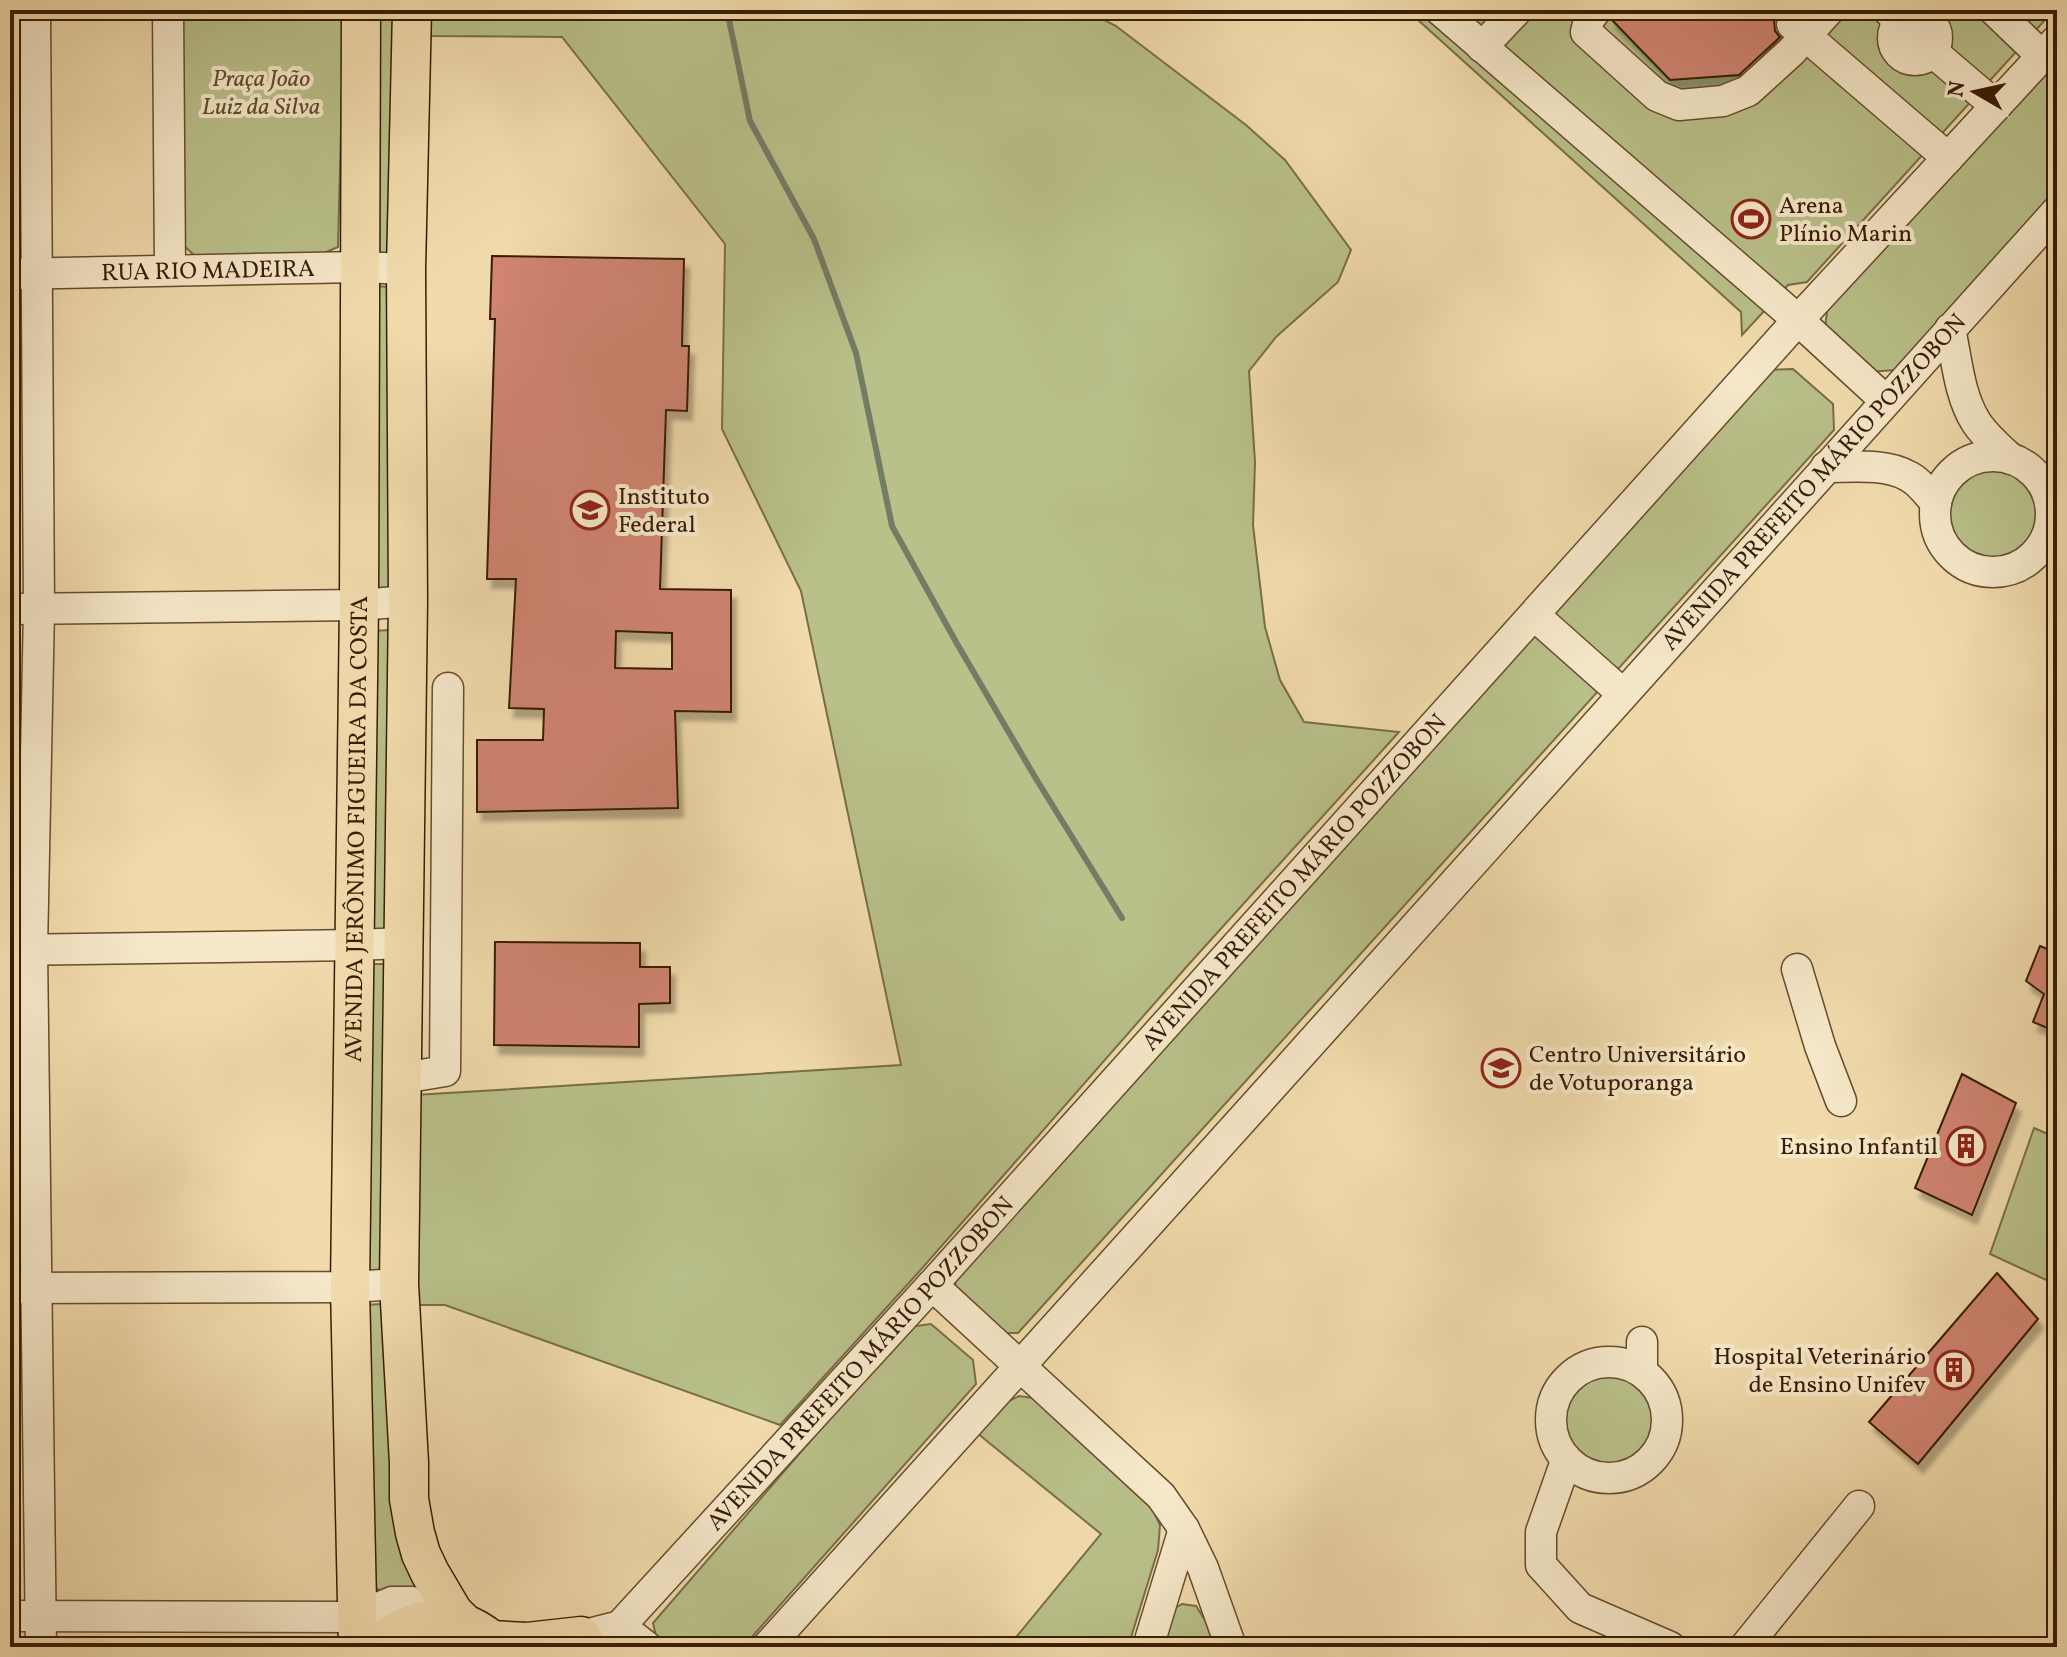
<svg xmlns="http://www.w3.org/2000/svg" width="2067" height="1657" font-family="Vollkorn,serif">
  <style>
    .green { fill: #b9c08a; stroke: #786e47; stroke-width: 2 }
    .lines { fill: none; stroke-linecap: round; stroke-linejoin: round }
    .stream { stroke: #737c65; stroke-width: 6 }
    .building { fill: #d08471; stroke: #381d04; stroke-width: 2; fill-rule: evenodd; filter: url(#shadow) }
    .minor-casing { stroke: #664c2e; stroke-width: 33 }
    .major-casing { stroke: #381d04; stroke-width: 41 }
    .minor { stroke: #f6e8c9; stroke-width: 30 }
    .major { stroke: #f1dbac; stroke-width: 38 }
    .labels { text-anchor: middle; stroke-width: 8; stroke-linejoin: round; paint-order: stroke }
    .park-label { font-size: 24px; font-style: italic; fill: #5f4e2c; stroke: #f6e8c9 }
    .poi-label { font-size: 24px; fill: #381d04; stroke: #f6e8c9; text-anchor: start }
    .street-label { font-size: 24px; fill: #381d04; stroke: #f6e8c9 }
  </style>
  <defs>
    <filter id="shadow"><feDropShadow dx="5" dy="9" stdDeviation="2" flood-color="#0004"/></filter>
  </defs>
  <rect width="100%" height="100%" fill="#f1dbac"/>
  <filter id="stains"><feTurbulence type="fractalNoise" baseFrequency=".0025" numOctaves="4"/><feColorMatrix values="0 0 0 0 .2 0 0 0 0 .09 0 0 0 0 .02 0 0 0 .5 -.17"/></filter>
  <radialGradient id="worn" r=".72"><stop offset=".6" stop-color="#630" stop-opacity="0"/><stop offset="1" stop-color="#630" stop-opacity=".3"/></radialGradient>
  <g class="green">
    <polygon points="179,10 344,10 338,247 324,253 195,256 181,243"/>
    <polygon points="368,10 400,10 389,256 374,255"/>
    <polygon points="426,10 1085,10 1116,26 1246,125 1285,160 1351,250 1338,282 1276,337 1249,371 1255,462 1253,525 1265,627 1280,680 1304,722 1399,732 1189,964 917,1274 780,1425 445,1305 411,1305 415,1095 901,1065 801,591 722,429 725,244 562,37 427,36"/>
    <polygon points="1407,10 1603,10 1670,79 1746,75 1805,10 2054,10 1807,282 1788,285 1742,335 1741,312"/>
    <polygon points="2045,64 2057,64 2057,192 1895,370 1869,372 1825,328 1828,303"/>
    <polygon points="374,286 390,287 389,593 375,594"/>
    <polygon points="1793,369 1833,404 1834,430 1018,1333 993,1333 956,1297 955,1271 1765,370"/>
    <circle cx="1995" cy="513" r="48"/>
    <polygon points="390,630 388,932 371,931 372,631"/>
    <polygon points="370,964 390,964 381,1275 366,1274"/>
    <polygon points="2034,1128 2057,1138 2057,1285 1990,1254"/>
    <polygon points="380,1304 390,1312 424,1591 380,1591 374,1586 366,1305"/>
    <polygon points="931,1324 973,1360 976,1384 743,1647 663,1647 657,1641 653,1623 909,1327"/>
    <circle cx="1609" cy="1421" r="50"/>
    <polygon points="1019,1396 1033,1398 1152,1508 1160,1525 1158,1550 1128,1647 1008,1647 1101,1534 977,1433 1003,1404"/>
    <polygon points="1182,1604 1196,1606 1205,1620 1215,1647 1160,1647 1175,1608"/>
  </g>
  <g class="lines">
    <polyline class="stream" points="727,10 750,121 814,239 856,353 892,526 956,642 1035,777 1122,918"/>
  </g>
  <g class="building">
    <polygon points="1614,10 1674,10 1682,18 1704,20 1716,10 1781,10 1778,13 1774,21 1775,31 1780,37 1739,75 1670,80 1611,19"/>
    <path d="M492,256L684,259L682,346H689L687,411L666,410L660,589L731,590V712L675,711L678,808L477,812V740H543L544,709L509,708L516,579H487L495,319H490ZM616,631L672,633V669L615,668Z"/>
    <polygon points="495,942 640,943 640,967 670,967 670,1003 639,1004 639,1047 494,1045"/>
    <polygon points="2040,946 2057,953 2057,1032 2033,1022 2044,994 2026,981"/>
    <polygon points="1962,1074 2016,1103 1972,1215 1915,1188"/>
    <polygon points="1997,1273 2038,1319 1918,1464 1869,1422"/>
  </g>
  <g class="lines">
    <g class="minor-casing">
      <g id="minor">
        <polyline points="35,10 39,609 32,950 41,1647"/>
        <polyline points="168,10 170,269"/>
        <polyline points="1440,10 1798,320 1885,400"/>
        <polyline points="1596,10 1589,19 1586,32 1657,96 1679,105 1723,101 1748,91 1791,52 1829,10"/>
        <polyline points="1888,10 1914,36 1996,106"/>
        <polyline points="1994,10 2042,56"/>
        <circle cx="1915" cy="38" r="22"/>
        <polyline points="1792,24 1948,158"/>
        <polyline points="1482,47 1517,10"/>
        <path id="s1" d="M10,274L360,267L406,269"/>
        <path d="M1950,329C1957,360 1959,395 1976,422C1985,436 1999,448 2011,459"/>
        <circle cx="1993" cy="514" r="58"/>
        <path d="M1826,467C1852,467 1885,463 1908,476C1919,481 1928,494 1936,503"/>
        <polyline points="10,609 359,605 408,601"/>
        <polyline points="1534,615 1623,694"/>
        <polyline points="10,950 355,945 404,943"/>
        <polyline points="1797,969 1820,1046 1841,1101"/>
        <polyline points="402,1082 415,1076 445,1071 448,688"/>
        <polyline points="932,1285 1161,1496 1184,1529 1203,1568 1231,1647"/>
        <polyline points="10,1288 350,1287 399,1284"/>
        <circle cx="1609" cy="1420" r="58"/>
        <polyline points="1642,1371 1642,1342"/>
        <polyline points="1566,1461 1541,1532 1541,1565 1580,1608 1670,1647"/>
        <polyline points="10,1616 356,1617 392,1602 412,1602 434,1606 446,1620"/>
        <polyline points="620,1626 647,1647"/>
        <path id="s2" d="M581,1636L620,1626L932,1285L1798,320L2057,40"/>
        <path id="s3" d="M767,1647C1200,1171 1625,688 2057,211"/>
        <polyline points="1148,1647 1184,1529"/>
        <polyline points="1745,1647 1859,1506"/>
      </g>
    </g>
    <g class="major-casing">
      <g id="major">
        <polyline points="412,10 406,269 408,601 399,1284 409,1463 409,1499 415,1533 421,1554 430,1573 453,1612 465,1624"/>
        <polyline points="491,1640 527,1642 581,1636 587,1647"/>
        <path id="s4" d="M358,1647L350,1287L359,605L361,10"/>
        <path d="M378,1647C412,1611 465,1610 498,1647"/>
      </g>
    </g>
    <use href="#minor" class="minor"/>
    <use href="#major" class="major"/>
  </g>
  <defs>
    <g id="stadium-ring" transform="scale(2)"><circle r="9.5" fill="#f6e8c9" stroke="#8f2418" stroke-width="1.5"/><path d="M0-5a6.5 5 0 1 0 0 10a6.5 5 0 1 0 0-10ZM-3.5-1.8h7v3.6h-7Z" fill="#8f2418"/></g>
    <g id="university-ring" transform="scale(2)"><circle r="9.5" fill="#f6e8c9" stroke="#8f2418" stroke-width="1.5"/><path d="M0-5L7-2L0 1L-7-2ZM-4 1L0 2.5L4 1V4Q0 6-4 4Z" fill="#8f2418"/></g>
    <g id="building-ring" transform="scale(2)"><circle r="9.5" fill="#f6e8c9" stroke="#8f2418" stroke-width="1.5"/><path d="M-4-6H4V6H1V3H-1V6H-4ZM-2.5-4.3h1.7v1.8h-1.7ZM.8-4.3h1.7v1.8H.8ZM-2.5-1h1.7V.8h-1.7ZM.8-1h1.7V.8H.8Z" fill="#8f2418"/></g>
  </defs>
  <g fill-rule="evenodd">
    <use href="#stadium-ring" x="1751" y="219"/>
    <use href="#university-ring" x="590" y="510"/>
    <use href="#university-ring" x="1501" y="1068"/>
    <use href="#building-ring" x="1966" y="1146"/>
    <use href="#building-ring" x="1954" y="1370"/>
  </g>
  <g class="labels">
    <g class="park-label">
      <text x="261" y="86">Praça João<tspan x="261" dy="28">Luiz da Silva</tspan></text>
    </g>
    <g class="poi-label">
      <text x="1779" y="213">Arena<tspan x="1779" dy="28">Plínio Marin</tspan></text>
      <text x="618" y="504">Instituto<tspan x="618" dy="28">Federal</tspan></text>
      <text x="1529" y="1062">Centro Universitário<tspan x="1529" dy="28">de Votuporanga</tspan></text>
      <text x="1938" y="1154" text-anchor="end">Ensino Infantil</text>
      <text x="1926" y="1364" text-anchor="end">Hospital Veterinário<tspan x="1926" dy="28">de Ensino Unifev</tspan></text>
    </g>
    <g class="street-label">
      <text dy="8" stroke="none"><textPath href="#s1" startOffset="198">RUA RIO MADEIRA</textPath></text>
      <text dy="8" stroke="none"><textPath href="#s3" startOffset="1566">AVENIDA PREFEITO MÁRIO POZZOBON</textPath></text>
      <text dy="8" stroke="none"><textPath href="#s4" startOffset="818">AVENIDA JERÔNIMO FIGUEIRA DA COSTA</textPath></text>
      <text dy="8" stroke="none"><textPath href="#s2" startOffset="1044">AVENIDA PREFEITO MÁRIO POZZOBON</textPath></text>
      <text dy="8" stroke="none"><textPath href="#s2" startOffset="396">AVENIDA PREFEITO MÁRIO POZZOBON</textPath></text>
    </g>
  </g>
  <rect width="2067" height="1657" fill="none" stroke="#f1dbac" stroke-width="40"/>
  <rect x="12" y="12" width="2043" height="1633" fill="none" stroke="#381d04" stroke-width="4"/>
  <rect x="20" y="20" width="2027" height="1617" fill="none" stroke="#381d04" stroke-width="2"/>
  <g transform="translate(1975 92) rotate(279)" stroke="#f6e8c9" stroke-width="6" paint-order="stroke">
  <path d="M0-6L14 30L0 20L-14 30Z" fill="#381d04"/>
  <text y="-12" font-size="22" font-weight="bold" text-anchor="middle" fill="#381d04">N</text>
  </g>
  <rect width="100%" height="100%" filter="url(#stains)"/>
  <rect width="100%" height="100%" fill="url(#worn)"/>
</svg>
